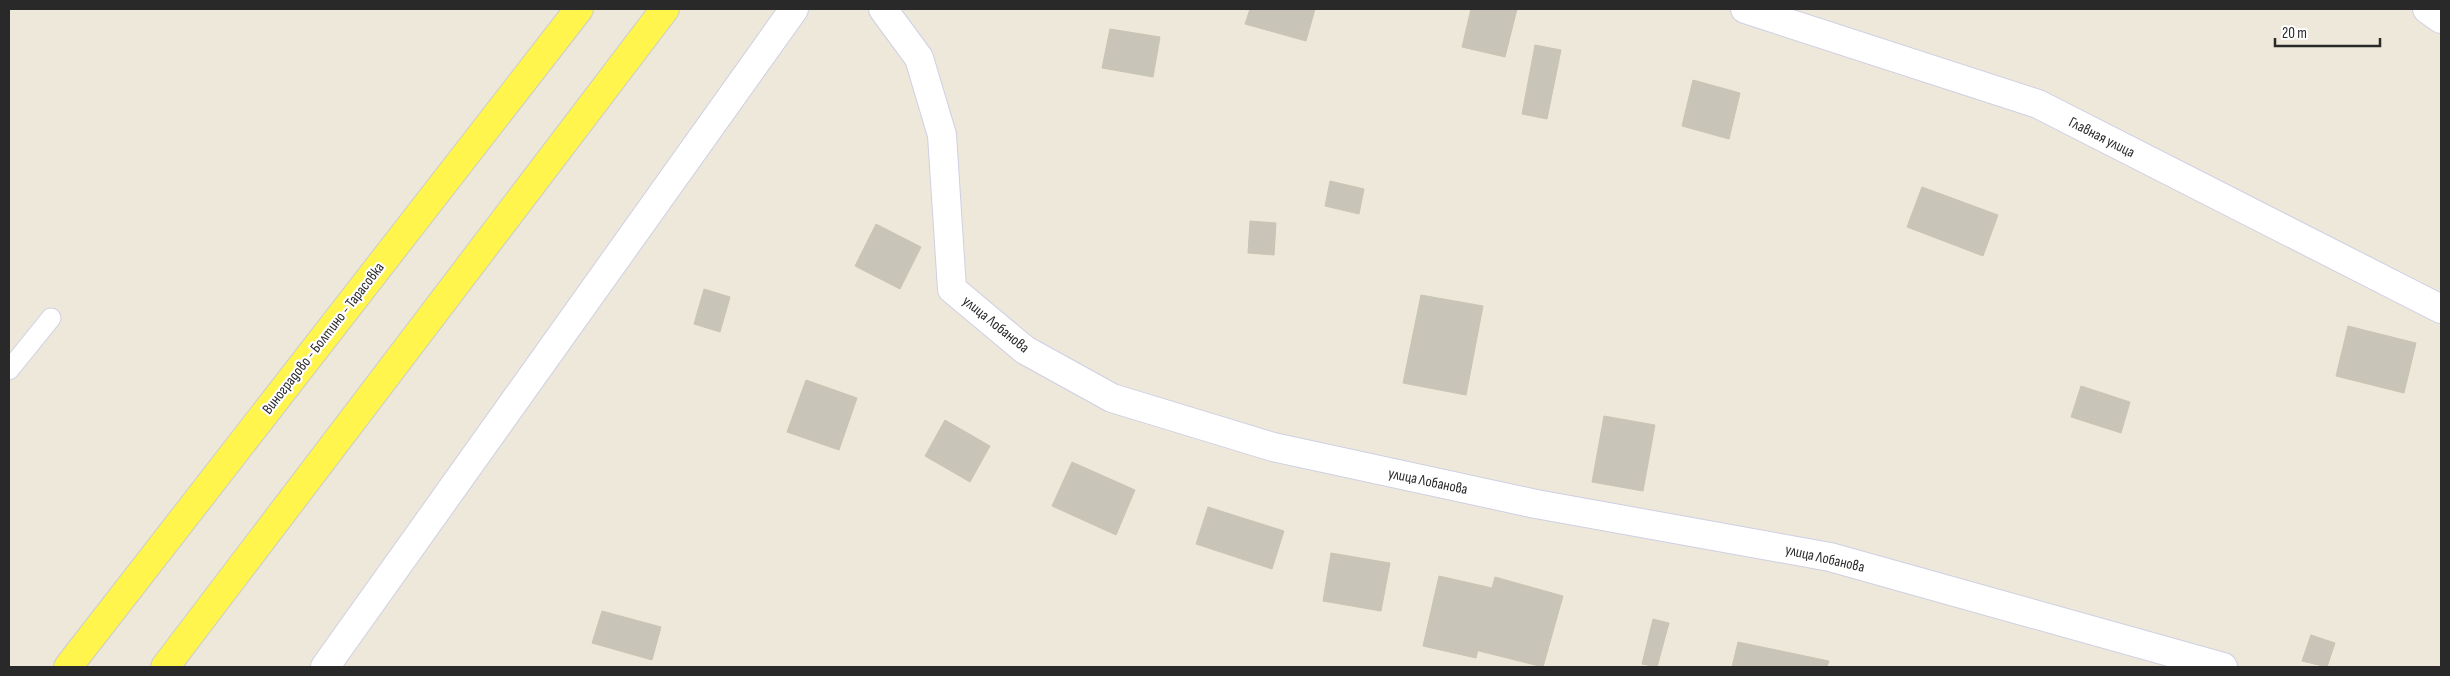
<svg xmlns="http://www.w3.org/2000/svg" width="2450" height="676" font-family="'Sofia Sans Condensed',sans-serif">
  <style>
    .building { fill: #c8c5b8; stroke: #c9c5b3 }
    .lines { fill: none; stroke-linecap: round; stroke-linejoin: round }
    .lane-casing { stroke: #cfcfe4; stroke-width: 21 }
    .street-casing { stroke: #cfcfe4; stroke-width: 30 }
    .primary-casing { stroke: #ccc; stroke-width: 30 }
    .lane { stroke: #fff; stroke-width: 19 }
    .street { stroke: #fff; stroke-width: 28 }
    .primary { stroke: #fff54d; stroke-width: 28 }
    .labels { text-anchor: middle; stroke-width: 4.5; stroke-linejoin: round; paint-order: stroke }
    .street-label { font-size: 15px; fill: #292929; stroke: #fff }
  </style>
  <rect width="100%" height="100%" fill="#ede8d9"/>
  <g class="building">
    <polygon points="1250,9 1315,9 1306,41 1245,24"/>
    <polygon points="1471,9 1517,9 1505,57 1462,47"/>
    <polygon points="1110,29 1160,37 1153,77 1102,68"/>
    <polygon points="1535,45 1561,50 1547,119 1522,114"/>
    <polygon points="1693,80 1740,93 1729,139 1682,126"/>
    <polygon points="1330,181 1364,189 1359,214 1325,206"/>
    <polygon points="1922,187 1998,215 1983,256 1907,227"/>
    <polygon points="1250,221 1276,223 1274,255 1248,253"/>
    <polygon points="876,224 921,247 900,289 855,266"/>
    <polygon points="704,289 730,297 720,332 694,324"/>
    <polygon points="1421,295 1483,306 1466,395 1403,383"/>
    <polygon points="2348,326 2416,343 2404,393 2336,376"/>
    <polygon points="806,380 857,398 839,450 787,432"/>
    <polygon points="2081,386 2130,402 2121,433 2071,417"/>
    <polygon points="1604,416 1655,425 1643,491 1592,482"/>
    <polygon points="945,420 990,446 970,482 925,456"/>
    <polygon points="1072,462 1135,490 1116,535 1052,506"/>
    <polygon points="1208,507 1284,531 1272,569 1196,544"/>
    <polygon points="1331,553 1390,563 1381,611 1323,601"/>
    <polygon points="1439,576 1492,588 1476,658 1423,646"/>
    <polygon points="1495,577 1563,596 1543,667 1475,650"/>
    <polygon points="602,611 661,627 652,660 592,643"/>
    <polygon points="1653,619 1669,623 1657,667 1642,664"/>
    <polygon points="2311,635 2335,643 2327,667 2302,661"/>
    <polygon points="1738,642 1829,661 1827,667 1732,667"/>
  </g>
  <g class="lines">
    <g class="lane-casing">
      <polyline id="lane" points="9,370 51,318"/>
    </g>
    <g class="street-casing">
      <g id="street">
        <polyline points="883,9 919,58 942,135 952,289 1025,350 1112,398 1273,447 1536,504 1830,557 2223,667"/>
        <polyline points="1745,9 2038,104 2441,309"/>
        <polyline points="2427,9 2441,19"/>
        <polyline points="325,667 794,9"/>
      </g>
    </g>
    <g class="primary-casing">
      <g id="primary">
        <polyline points="68,667 579,9"/>
        <polyline points="165,667 665,9"/>
      </g>
    </g>
    <use href="#lane" class="lane"/>
    <use href="#street" class="street"/>
    <use href="#primary" class="primary"/>
  </g>
  <g class="labels">
    <g class="street-label">
      <text transform="translate(2102 137) rotate(27)" y="5">Главная улица</text>
      <text transform="translate(996 324) rotate(39)" y="5">улица Лобанова</text>
      <text transform="translate(323 338) rotate(-52)" y="5">Виноградово - Болтино - Тарасовка</text>
      <text transform="translate(1428 481) rotate(12)" y="5">улица Лобанова</text>
      <text transform="translate(1825 558) rotate(13)" y="5">улица Лобанова</text>
    </g>
  </g>
  <rect width="2450" height="676" fill="none" stroke="#292929" stroke-width="20"/>
  <path d="M2275 38v8h105v-8" fill="none" stroke="#292929" stroke-width="2.5"/>
  <text x="2282" y="38" font-size="15" fill="#292929" stroke="#ffffff" stroke-width="4" paint-order="stroke">20 m</text>
</svg>
